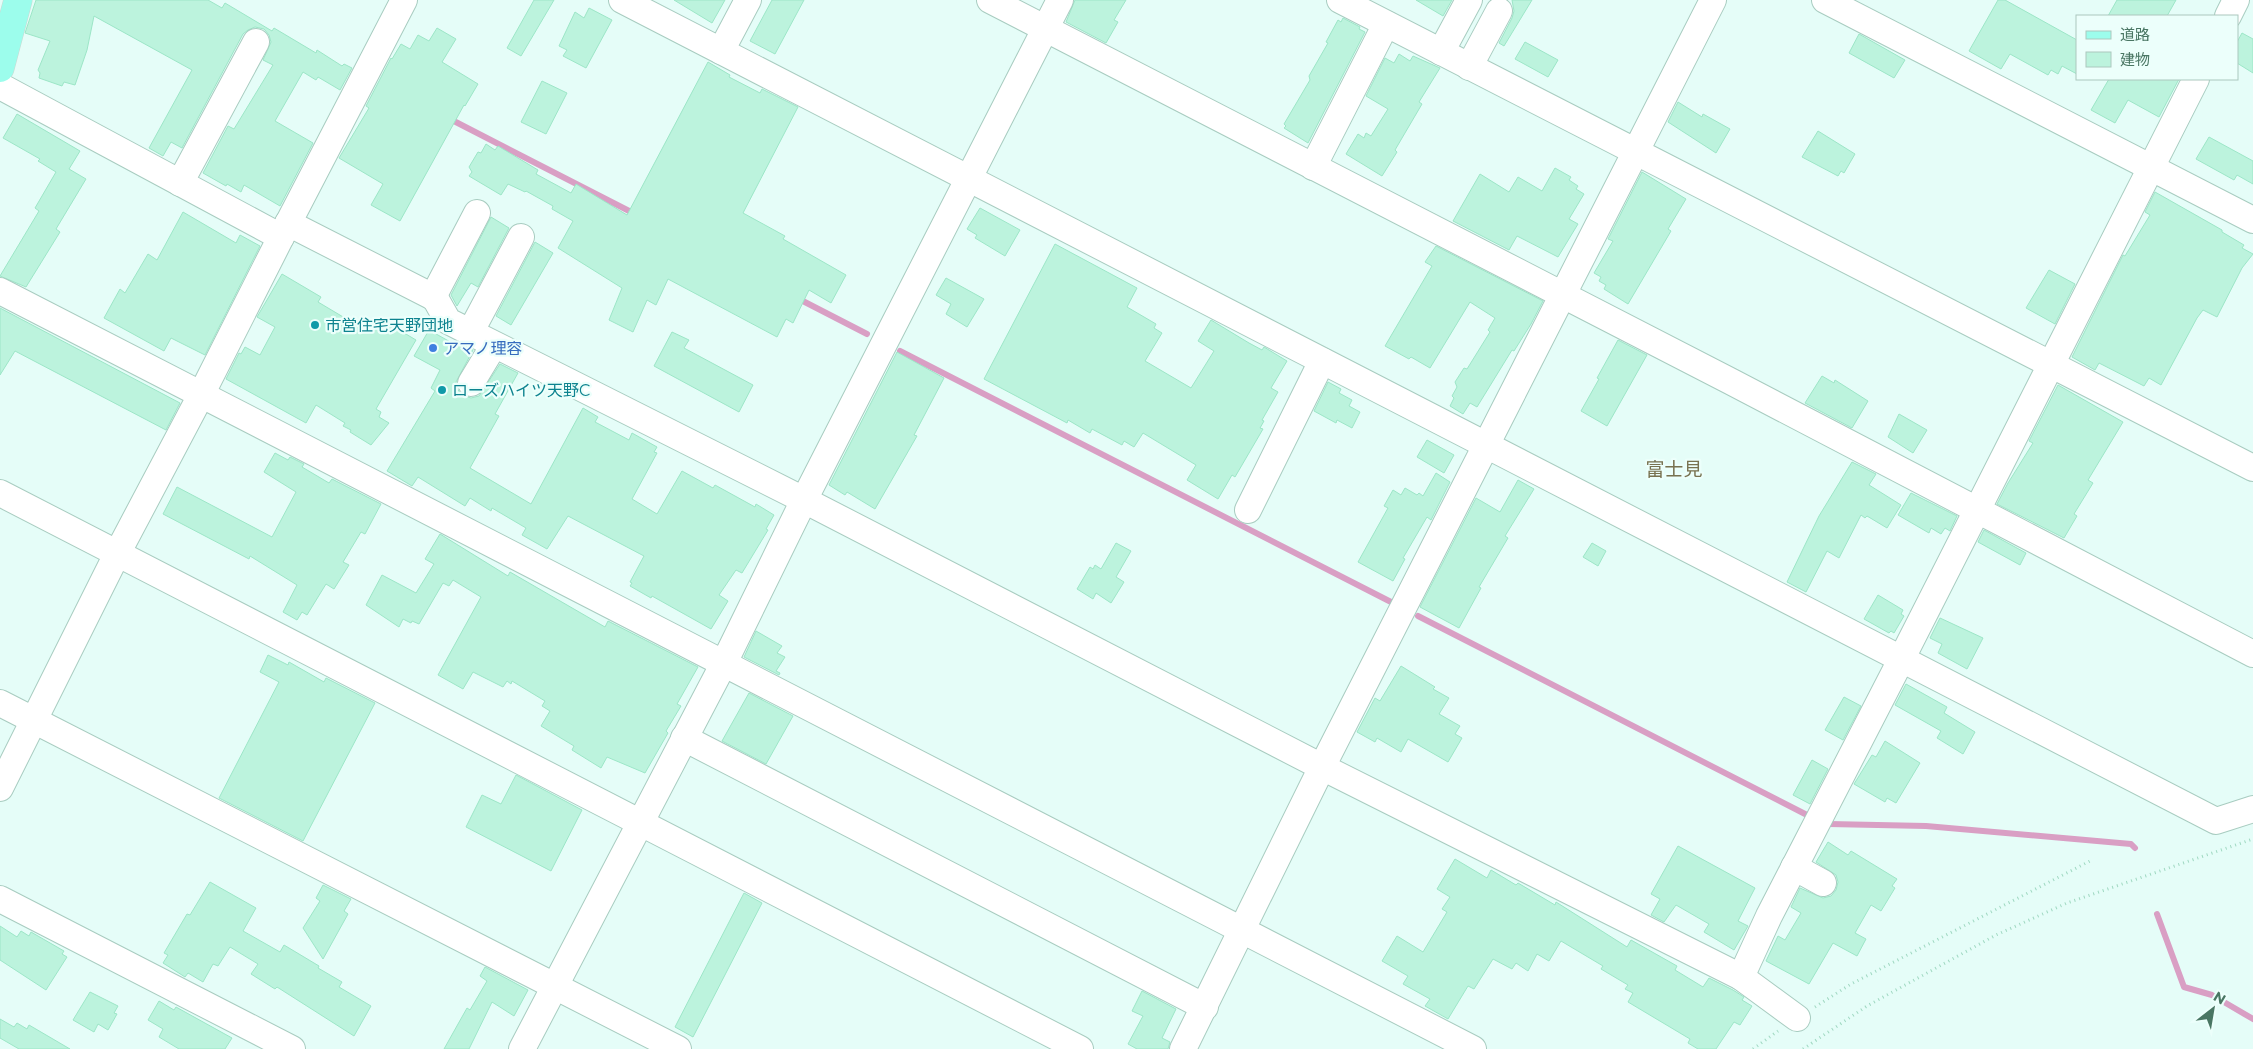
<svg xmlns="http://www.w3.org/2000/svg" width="2253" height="1049" font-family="Montserrat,'Noto Sans JP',sans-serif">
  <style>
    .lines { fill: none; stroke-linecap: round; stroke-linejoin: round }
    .stream { stroke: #d99fc4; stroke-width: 6 }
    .building { fill: #bcf3dd; stroke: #9ce6c7 }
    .minor-casing { stroke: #a8ccc0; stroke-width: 28 }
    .major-casing { stroke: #ccd9d3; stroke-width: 29 }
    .path { stroke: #9fd8c1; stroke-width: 3; stroke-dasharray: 1 4; stroke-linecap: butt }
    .minor { stroke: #fff; stroke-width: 26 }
    .major { stroke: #9cfdec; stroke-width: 28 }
    .culture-dot { fill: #0f9aa8; stroke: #ecfffb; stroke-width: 2 }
    .shop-dot { fill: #3f7fe0; stroke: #ecfffb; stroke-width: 2 }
    .labels { text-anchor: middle; stroke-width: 4.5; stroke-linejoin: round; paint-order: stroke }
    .culture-label { font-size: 16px; fill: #0d838f; stroke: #ecfffb; text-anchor: start }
    .shop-label { font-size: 16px; fill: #366cbe; stroke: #ecfffb; text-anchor: start }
    .quarter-label { font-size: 19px; fill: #787250; stroke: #ecfffb }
  </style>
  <rect width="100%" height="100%" fill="#e5fdf8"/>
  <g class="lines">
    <g class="stream">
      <polyline points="448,118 635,214"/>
      <polyline points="797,298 867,334"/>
      <polyline points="900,351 1393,603"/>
      <polyline points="1418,616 1809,816"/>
      <polyline points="1829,824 1926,826 2131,844 2135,848"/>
      <polyline points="2157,914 2184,987 2212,995 2253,1019"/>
    </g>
  </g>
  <g class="building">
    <polygon points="36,0 208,0 222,8 225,3 272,31 274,28 316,53 317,50 342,66 344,64 352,68 340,90 318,77 316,80 303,72 275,121 313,143 280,206 244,185 241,192 227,184 226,186 203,173 228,126 234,129 273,65 263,60 271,42 269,35 264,29 255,27 248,30 243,34 182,148 171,142 163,156 149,148 192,70 94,16 87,50 75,85 64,82 62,86 39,78 40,73 38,70 50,41 25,33"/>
    <polygon points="534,0 554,0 521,56 507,48"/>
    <polygon points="674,0 725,0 712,23"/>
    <polygon points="772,0 804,0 775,54 750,41"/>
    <polygon points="1075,0 1126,0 1114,20 1118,22 1106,43 1066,22"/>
    <polygon points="1416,0 1452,0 1443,16"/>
    <polygon points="1512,0 1532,0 1504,46 1499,43 1512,18 1514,11"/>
    <polygon points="1998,0 2005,0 2077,40 2077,74 2062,66 2058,74 2051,70 2048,75 2010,54 2001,69 1969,51"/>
    <polygon points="2117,0 2176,0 2167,16 2108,16"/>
    <polygon points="589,8 612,20 586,68 563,56 567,50 559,46 575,12 584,18"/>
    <polygon points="1343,18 1360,27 1359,29 1365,32 1308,143 1284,128 1286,126 1284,124 1310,80 1309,76 1328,43 1326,42 1338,20 1341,22"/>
    <polygon points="437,28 456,39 442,62 478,84 465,106 464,105 400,221 371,205 383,184 339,158 369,108 366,106 391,58 392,59 401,44 410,49 418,35 429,41"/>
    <polygon points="2242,33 2253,39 2253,73 2237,63 2237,42"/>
    <polygon points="1859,34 1905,60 1894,78 1849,53"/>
    <polygon points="1525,42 1558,60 1548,77 1515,59"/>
    <polygon points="1399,54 1410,61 1413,56 1440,68 1419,102 1422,104 1395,150 1397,152 1382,176 1346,154 1358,134 1364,138 1366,133 1371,136 1388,109 1366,96 1385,58 1394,63"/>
    <polygon points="708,62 730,75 729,77 760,93 762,89 798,107 743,213 785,236 783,239 846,275 831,303 809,290 793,323 786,319 777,337 668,279 656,305 647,300 633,332 609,320 622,288 558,248 573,221 552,209 553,206 526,191 525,192 508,184 501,195 469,176 472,172 469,167 478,152 481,153 486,144 495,150 498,146 538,170 536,174 571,193 576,184 627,215"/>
    <polygon points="2109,79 2179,79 2159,117 2128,100 2115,123 2091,110"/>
    <polygon points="542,81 567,93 546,134 521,122"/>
    <polygon points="1678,102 1702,117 1703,114 1730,129 1716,153 1668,122"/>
    <polygon points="17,114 80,151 69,169 86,179 56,229 60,232 26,287 0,276 39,211 35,208 56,172 38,161 40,159 3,138"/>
    <polygon points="1818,131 1855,154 1844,173 1841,171 1838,176 1802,157"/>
    <polygon points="2209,137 2253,161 2253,184 2237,175 2234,180 2196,159"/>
    <polygon points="1555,168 1571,177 1569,180 1578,186 1576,189 1584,194 1569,219 1578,224 1558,257 1517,236 1509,250 1453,221 1480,174 1509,192 1518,177 1542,191"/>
    <polygon points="1642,172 1686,199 1668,229 1671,231 1628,304 1604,289 1606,285 1599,281 1601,277 1594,273 1613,241 1608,239"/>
    <polygon points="2155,192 2222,230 2222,232 2244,245 2242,248 2253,254 2242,268 2217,317 2203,310 2197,318 2161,385 2149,378 2144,386 2099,363 2095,370 2072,357 2123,255 2125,256 2150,215 2145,212"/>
    <polygon points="980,208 1020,230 1005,256 975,238 977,235 967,229"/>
    <polygon points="183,212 236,243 240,235 260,246 205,355 171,338 164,351 104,318 120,289 125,293 148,254 157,260"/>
    <polygon points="491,217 509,228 478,287 471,283 457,306 451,295"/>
    <polygon points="535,242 553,253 511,325 496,316"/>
    <polygon points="1055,244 1137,288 1127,307 1156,324 1154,328 1162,333 1145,361 1191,388 1214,351 1198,341 1211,320 1249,343 1262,350 1264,347 1287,361 1271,388 1278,392 1262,420 1264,421 1260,428 1263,429 1235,477 1232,475 1218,499 1187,480 1196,465 1143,433 1134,447 1124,441 1122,445 1092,429 1090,433 1068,420 1067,423 984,379"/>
    <polygon points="1436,246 1543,301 1531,324 1514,351 1512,350 1477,407 1470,403 1463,414 1450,406 1454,398 1452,396 1457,387 1455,382 1464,368 1467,369 1490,332 1488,330 1495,318 1470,302 1430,368 1411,357 1409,359 1385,346 1432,266 1425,262"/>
    <polygon points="2049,270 2075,284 2055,324 2026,308"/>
    <polygon points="282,274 321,297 318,302 370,333 379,318 416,340 376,409 381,412 379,417 389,423 371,445 350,432 351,430 343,426 345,423 316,405 306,423 226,379 239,353 241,354 245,347 260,355 275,327 257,317"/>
    <polygon points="946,278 984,299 967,327 946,314 951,304 936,295"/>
    <polygon points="0,308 180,403 166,430 15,351 0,375"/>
    <polygon points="429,330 454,344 456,342 473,350 456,382 458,390 464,396 471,398 479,396 500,364 518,373 495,414 499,416 470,468 531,504 583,408 598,417 595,422 629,440 632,433 657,447 654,452 657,453 632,499 657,514 682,471 713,488 715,485 755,507 756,504 774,515 766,529 768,530 742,573 736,570 719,595 728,601 711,629 652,596 651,598 630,586 632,583 630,582 644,556 568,516 547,549 522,535 526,528 492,508 491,511 470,498 465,506 418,477 412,486 387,471 435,391 431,388 440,370 414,356"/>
    <polygon points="672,332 689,340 684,348 753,385 739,412 654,366"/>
    <polygon points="1618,340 1647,355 1607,426 1581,411 1599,379 1597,378"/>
    <polygon points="897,352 944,378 914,435 917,436 875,509 847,492 845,495 829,485"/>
    <polygon points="1822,376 1834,383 1835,380 1868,401 1852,428 1805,403"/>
    <polygon points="1328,382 1341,389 1339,393 1352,400 1349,406 1360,412 1352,428 1337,420 1336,423 1314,411"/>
    <polygon points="2058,385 2123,422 2088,480 2093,483 2074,514 2077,516 2064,538 1997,504 2008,483 2033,443 2029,441"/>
    <polygon points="1899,414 1927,430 1913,453 1888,437"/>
    <polygon points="1427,440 1454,455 1444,473 1417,457"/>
    <polygon points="275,453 288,460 290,457 304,464 302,467 329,483 332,479 381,504 365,534 361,532 343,562 349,565 334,589 326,584 307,615 302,612 297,620 283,612 297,585 250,556 249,559 163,514 177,487 272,537 296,492 264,472"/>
    <polygon points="1852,462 1876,474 1869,485 1901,505 1887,528 1867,516 1865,518 1861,515 1839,558 1827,551 1806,592 1787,582 1819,516"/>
    <polygon points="1436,473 1450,482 1431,520 1427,517 1403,558 1405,559 1393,581 1358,562 1388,508 1384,506 1393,490 1401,495 1405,488 1417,495 1419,493 1423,496"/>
    <polygon points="1518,480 1534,489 1505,536 1508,538 1479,587 1481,588 1459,628 1420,607 1476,498 1500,512"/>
    <polygon points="1911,493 1957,516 1950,531 1945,528 1941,534 1931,528 1929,533 1898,515"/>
    <polygon points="1984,530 2026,553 2020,565 1978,542"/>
    <polygon points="440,534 508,576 510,572 605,627 608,621 698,667 677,704 681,706 666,731 668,733 645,773 607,757 601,768 572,750 574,746 541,726 550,711 542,706 545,701 512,681 511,684 507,681 503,687 473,672 463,689 438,675 481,597 453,580 449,586 443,583 419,624 412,621 411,623 403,619 399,627 366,605 382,575 416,593 434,564 425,559"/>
    <polygon points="1116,543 1131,551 1116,577 1124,582 1111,603 1096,593 1093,599 1077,589 1090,567 1093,569 1095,565 1101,569"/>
    <polygon points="1592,543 1606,551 1598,566 1583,557"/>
    <polygon points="1878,595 1903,610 1901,614 1904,616 1894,633 1891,631 1889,633 1864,619"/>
    <polygon points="1940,618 1983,638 1967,669 1938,653 1942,644 1930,638"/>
    <polygon points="756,631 782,646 777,653 785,657 776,671 780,673 779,675 744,657"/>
    <polygon points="268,655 288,665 289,662 324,682 326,678 375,703 303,841 219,798 279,682 260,672"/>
    <polygon points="1401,666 1435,687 1433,689 1449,698 1439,714 1460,726 1455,734 1462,738 1448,762 1408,739 1401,752 1377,738 1375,742 1357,732 1375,698 1380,701"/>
    <polygon points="1906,684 1947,707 1944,713 1975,732 1963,754 1937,738 1941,731 1895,705"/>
    <polygon points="749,693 793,716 766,764 722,741"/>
    <polygon points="1844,697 1861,706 1843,740 1825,730"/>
    <polygon points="1885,741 1920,763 1896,803 1887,798 1885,802 1854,784 1872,755 1876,757"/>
    <polygon points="1812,760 1828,769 1810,804 1793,795"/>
    <polygon points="516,775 582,810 551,871 466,827 482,795 501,804"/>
    <polygon points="1828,842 1848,855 1851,851 1897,879 1892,886 1895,888 1881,911 1871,905 1855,933 1866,939 1857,956 1833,943 1809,984 1766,961 1778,936 1785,940 1801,913 1791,907 1800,888 1823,898 1831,896 1836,890 1838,882 1836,875 1816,862"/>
    <polygon points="1678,846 1755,888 1738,921 1748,926 1734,950 1704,932 1709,924 1676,905 1664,922 1651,915 1660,899 1651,894"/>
    <polygon points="1455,859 1487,878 1491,870 1516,885 1518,883 1555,905 1556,902 1627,947 1631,940 1677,966 1675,970 1703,987 1709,978 1733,990 1744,997 1742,1000 1752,1006 1740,1025 1734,1022 1716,1049 1698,1049 1688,1043 1690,1039 1628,1002 1633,993 1625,989 1628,985 1601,969 1603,966 1561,941 1549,961 1537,954 1528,971 1516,963 1512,969 1493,959 1474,989 1468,986 1448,1019 1425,1006 1430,999 1403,984 1408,976 1382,961 1397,936 1423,952 1447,912 1442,909 1450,897 1437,889"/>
    <polygon points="210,882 256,908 243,931 280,952 284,945 319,966 318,968 342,982 339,987 371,1006 354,1036 277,987 275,989 251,974 258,964 230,947 218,966 213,964 203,982 188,973 185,977 163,963 168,955 164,953 187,914 190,915"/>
    <polygon points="323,885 351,899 344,911 348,914 323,959 303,928 320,901 316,898"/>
    <polygon points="744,893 762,903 693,1037 675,1027"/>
    <polygon points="0,926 17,937 21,931 29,936 31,932 64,951 62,954 67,957 46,990 0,960"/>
    <polygon points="485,967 528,990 514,1016 492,1002 469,1049 444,1049 467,1008 470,1010 487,981 480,976"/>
    <polygon points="1142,991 1176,1009 1162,1038 1170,1042 1168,1049 1137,1049 1128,1044 1143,1016 1132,1011"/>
    <polygon points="90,992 118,1006 114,1013 117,1014 108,1030 98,1024 94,1032 73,1020"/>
    <polygon points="159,1001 174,1010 176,1007 232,1038 225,1049 179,1049 159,1037 163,1029 148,1020"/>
    <polygon points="0,1019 14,1027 17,1023 27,1029 29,1025 70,1049 19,1049 0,1038"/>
  </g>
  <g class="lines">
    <g class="minor-casing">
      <g id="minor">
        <polyline points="622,0 2216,821 2253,809"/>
        <polyline points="990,0 1730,381 2253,654"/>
        <polyline points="1340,0 2253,468"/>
        <polyline points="1825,0 2253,220"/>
        <polyline points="2228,16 2236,0"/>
        <polyline points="721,51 748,0"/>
        <polyline points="1441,52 1469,0"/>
        <polyline points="1469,67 1499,11"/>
        <polyline points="0,86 281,237"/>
        <polyline points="1313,167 1386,24"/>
        <polyline points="180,183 256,42"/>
        <polyline points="288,223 435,298 448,321 804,500 1322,767 1741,977 1797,1018"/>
        <polyline points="0,291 1473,1049"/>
        <polyline points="433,297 477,213"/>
        <polyline points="470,333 521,237"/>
        <polyline points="471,383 494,345"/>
        <polyline points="0,493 1080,1049"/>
        <polyline points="1248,510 1322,361"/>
        <polyline points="0,703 678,1049"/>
        <polyline points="684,738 1205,1007"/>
        <polyline points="0,788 117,554 201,395 281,237 404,0"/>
        <polyline points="1794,867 1823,883"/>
        <polyline points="0,899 292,1049"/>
        <polyline points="1741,977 1769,916 1902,658 2196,79"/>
        <polyline points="522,1049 724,663 804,500 1060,0"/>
        <polyline points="1183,1049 1322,767 1713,0"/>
      </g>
    </g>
    <g class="major-casing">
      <polyline id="major" points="0,68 18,0"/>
    </g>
    <g class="path">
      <polyline points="1815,1007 1851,984 2090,861"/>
      <polyline points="1753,1049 1778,1031"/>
      <polyline points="1803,1049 1867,1006 1996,935 2067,903 2253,839"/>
    </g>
    <use href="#minor" class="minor"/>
    <use href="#major" class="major"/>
  </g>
  <g class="culture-dot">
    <circle cx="315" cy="325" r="5"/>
    <circle cx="442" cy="390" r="5"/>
  </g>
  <circle class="shop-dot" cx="433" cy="348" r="5"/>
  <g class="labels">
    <g class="culture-label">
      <text x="325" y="331">市営住宅天野団地</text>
      <text x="452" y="396">ローズハイツ天野C</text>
    </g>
    <g class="shop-label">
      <text x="443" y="354">アマノ理容</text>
    </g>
    <g class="quarter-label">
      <text x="1674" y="476">富士見</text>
    </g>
  </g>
  <rect x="2076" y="15" width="162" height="65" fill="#ecfffb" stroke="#abc8be"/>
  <rect x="2086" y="31" width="25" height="8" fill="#9cfdec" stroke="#abc8be"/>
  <text x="2120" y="40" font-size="15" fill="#497663">道路</text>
  <rect x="2086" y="52" width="25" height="15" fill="#bcf3dd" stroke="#abc8be"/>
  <text x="2120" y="65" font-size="15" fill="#497663">建物</text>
  <g transform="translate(2213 1009) rotate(31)" stroke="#ecfffb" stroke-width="4" paint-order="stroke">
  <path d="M0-4L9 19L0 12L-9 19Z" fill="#497663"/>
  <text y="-8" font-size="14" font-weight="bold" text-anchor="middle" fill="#497663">N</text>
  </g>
</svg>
